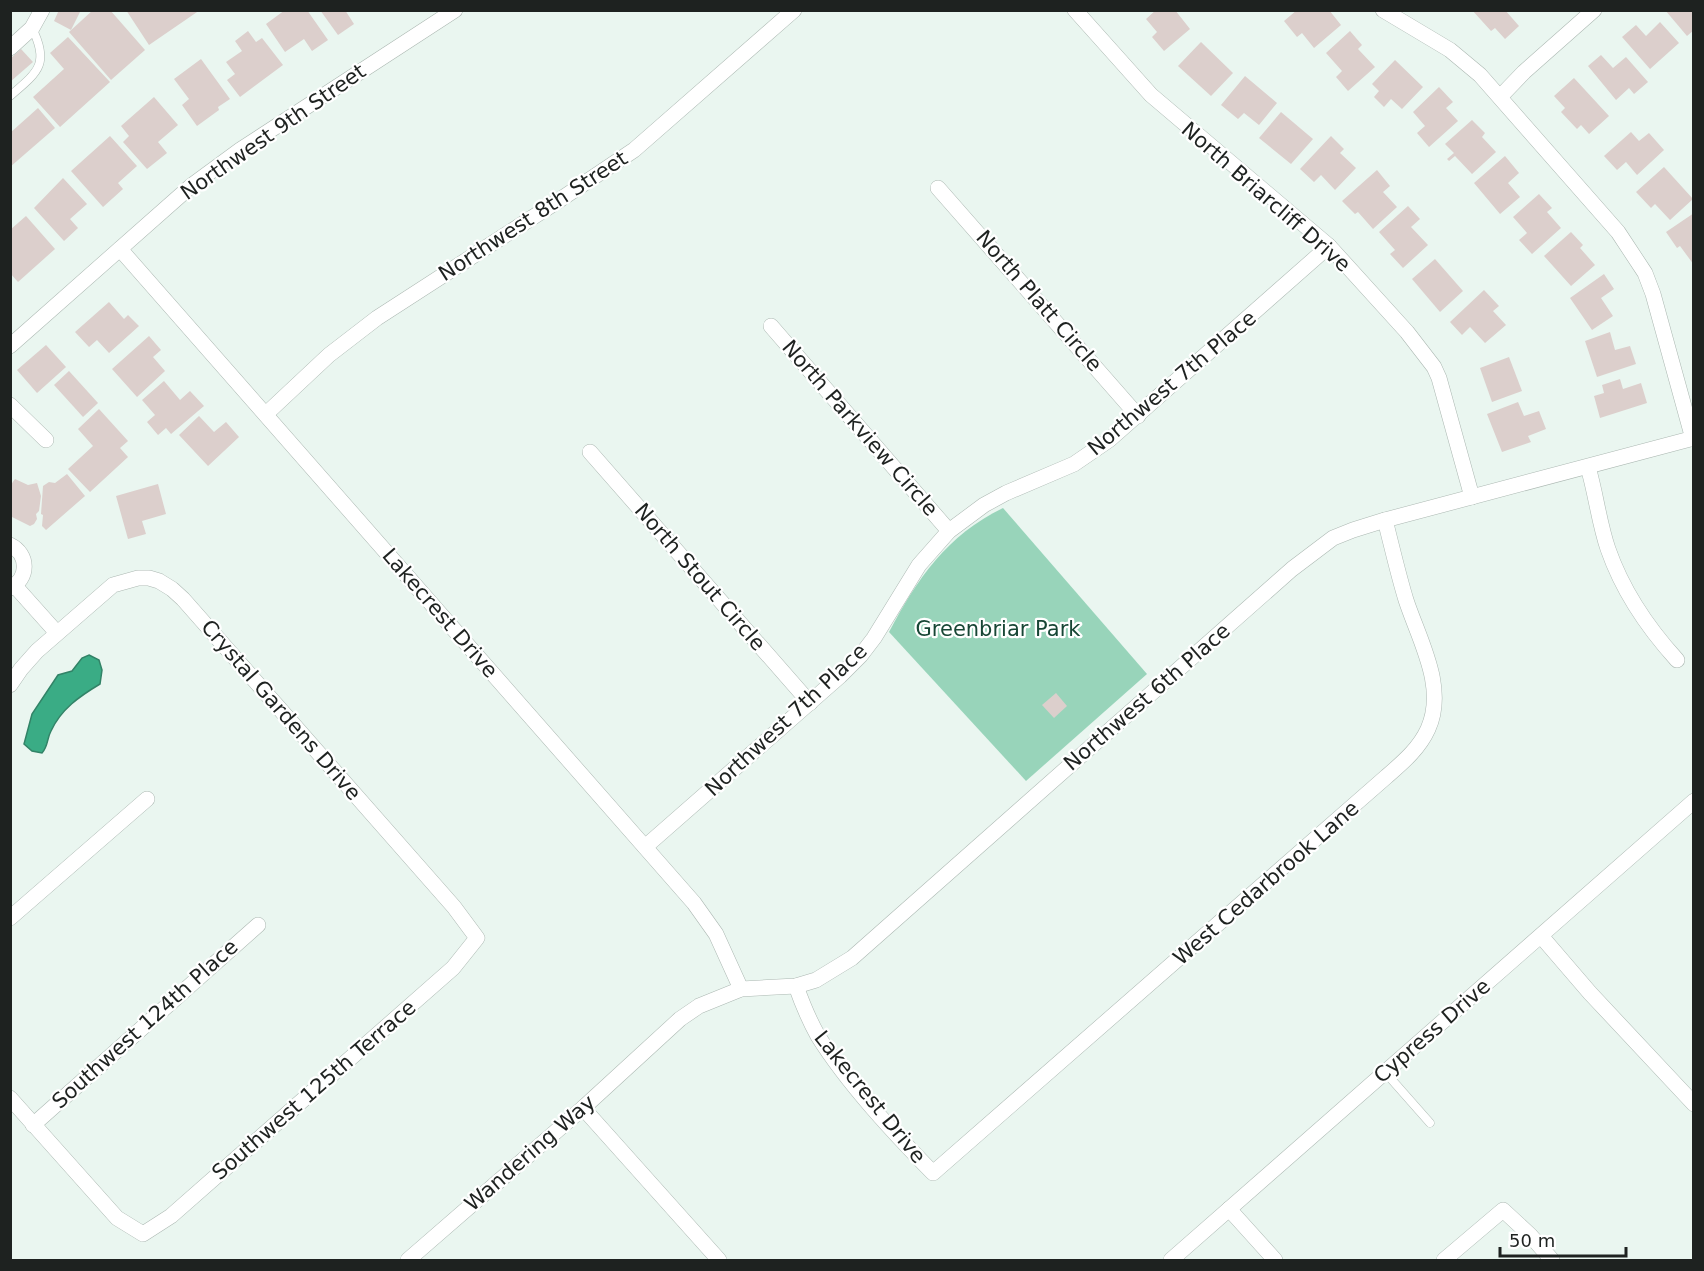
<svg xmlns="http://www.w3.org/2000/svg" width="1704" height="1271" font-family="'DejaVu Sans',sans-serif">
  <style>
    .green { fill: #98d4ba }
    .water { fill: #3aac85; stroke: #328367; stroke-width: 1.5 }
    .building { fill: #dccfcc }
    .lines { fill: none; stroke-linecap: round; stroke-linejoin: round }
    .service-casing { stroke: #acb8b2; stroke-width: 9 }
    .minor-casing { stroke: #acb8b2; stroke-width: 16 }
    .service { stroke: #fff; stroke-width: 8 }
    .minor { stroke: #fff; stroke-width: 15 }
    .labels { text-anchor: middle; stroke-width: 4.5; stroke-linejoin: round; paint-order: stroke }
    .street-label { font-size: 21px; fill: #1e2220; stroke: #fff }
    .park-label { font-size: 21px; fill: #174635; stroke: #fff }
  </style>
  <rect width="100%" height="100%" fill="#eaf6f0"/>
  <path class="green" d="M1003,508L1147,674L1026,781L889,632C917,579 947,535 1003,508Z"/>
  <path class="water" d="M89,655L99,660L102,670L100,684C80,696 61,709 51,731C47,738 48,747 42,753L32,751L24,744L32,714L58,675L72,671L82,658Z"/>
  <g class="building">
    <polygon points="59,10 81,10 71,30 54,21"/>
    <polygon points="93,10 110,10 145,50 111,80 69,32"/>
    <polygon points="126,10 200,10 149,45"/>
    <polygon points="285,10 307,10 328,40 312,51 304,39 285,52 266,24"/>
    <polygon points="320,10 345,10 354,24 338,35"/>
    <polygon points="1156,10 1175,10 1190,29 1164,51 1152,37 1157,32 1146,19"/>
    <polygon points="1297,10 1329,10 1341,25 1314,48 1302,33 1297,37 1284,21"/>
    <polygon points="1472,10 1505,10 1519,26 1505,39 1495,28 1491,31"/>
    <polygon points="1665,10 1694,10 1694,30 1687,36"/>
    <polygon points="1660,22 1679,43 1650,69 1622,37 1636,25 1646,36"/>
    <polygon points="248,31 256,42 262,38 283,65 240,97 227,80 235,74 226,62 242,51 235,41"/>
    <polygon points="1350,31 1362,45 1358,49 1375,67 1348,91 1336,77 1342,71 1326,53"/>
    <polygon points="68,37 110,82 60,127 33,97 64,69 50,53"/>
    <polygon points="1201,42 1233,73 1211,96 1178,66"/>
    <polygon points="21,49 33,62 10,82 10,59"/>
    <polygon points="1601,55 1613,68 1626,57 1648,82 1634,94 1629,88 1616,100 1588,66"/>
    <polygon points="201,59 230,99 218,107 219,110 197,126 182,105 189,99 174,79"/>
    <polygon points="1395,60 1423,87 1402,109 1391,99 1384,107 1374,97 1379,91 1372,84"/>
    <polygon points="1245,76 1277,103 1259,125 1244,113 1238,119 1221,105"/>
    <polygon points="1574,78 1609,116 1589,134 1581,125 1577,129 1561,112 1565,108 1554,96"/>
    <polygon points="1439,87 1453,102 1446,108 1458,121 1429,147 1417,133 1425,126 1413,112"/>
    <polygon points="154,97 178,125 158,142 167,153 147,169 123,142 129,136 121,126"/>
    <polygon points="38,108 55,128 10,167 10,133"/>
    <polygon points="1281,112 1313,139 1291,164 1259,138"/>
    <polygon points="1472,120 1485,133 1482,137 1496,152 1472,174 1455,156 1449,161 1447,159 1454,153 1445,144"/>
    <polygon points="1631,132 1639,141 1649,133 1664,150 1637,175 1626,162 1617,170 1604,156"/>
    <polygon points="110,136 137,166 118,183 123,189 103,207 71,171"/>
    <polygon points="1331,136 1344,149 1340,153 1356,168 1335,190 1321,175 1314,182 1300,169"/>
    <polygon points="1505,156 1519,173 1508,183 1520,197 1500,214 1474,183"/>
    <polygon points="1664,167 1693,199 1670,220 1655,204 1651,208 1636,192"/>
    <polygon points="1377,170 1390,186 1383,192 1397,207 1373,229 1358,212 1355,214 1342,201"/>
    <polygon points="63,178 87,204 70,219 78,228 64,241 34,208"/>
    <polygon points="1539,194 1552,208 1547,212 1561,228 1532,254 1519,240 1527,233 1513,217"/>
    <polygon points="1408,206 1420,219 1411,227 1428,245 1403,268 1390,254 1395,250 1379,232"/>
    <polygon points="1694,213 1694,265 1680,246 1677,248 1666,232"/>
    <polygon points="26,216 55,249 18,282 10,273 10,230"/>
    <polygon points="1571,232 1583,245 1580,248 1595,265 1571,286 1544,256"/>
    <polygon points="1435,259 1463,291 1440,312 1412,279"/>
    <polygon points="1604,274 1614,289 1601,298 1613,316 1592,330 1570,298"/>
    <polygon points="1484,290 1499,306 1493,311 1506,325 1485,343 1470,327 1462,335 1450,322"/>
    <polygon points="109,302 124,319 128,315 139,326 109,353 97,340 89,347 75,332"/>
    <polygon points="1610,332 1615,350 1630,346 1636,364 1597,377 1585,341"/>
    <polygon points="149,336 161,350 153,357 165,371 137,397 112,369"/>
    <polygon points="46,345 66,367 37,393 17,370"/>
    <polygon points="1509,357 1522,391 1492,402 1480,368"/>
    <polygon points="69,371 98,403 83,417 54,385"/>
    <polygon points="1620,379 1623,389 1641,383 1647,403 1600,418 1594,396 1604,393 1602,385"/>
    <polygon points="164,381 180,400 190,391 204,406 171,434 166,428 158,435 147,422 155,415 142,400"/>
    <polygon points="1518,402 1524,416 1539,411 1546,429 1528,436 1531,442 1502,452 1487,414"/>
    <polygon points="99,409 128,441 120,448 128,457 90,492 68,469 93,446 78,429"/>
    <polygon points="199,416 214,432 226,422 239,437 208,466 179,435"/>
    <polygon points="67,474 85,496 46,530 42,526 43,515 41,514 43,486 49,482 55,483"/>
    <polygon points="15,479 28,485 37,483 41,496 39,511 36,514 37,519 34,524 30,526 10,516 10,486"/>
    <polygon points="158,484 166,514 142,521 146,534 128,539 116,496"/>
    <polygon points="1056,693 1067,706 1054,718 1042,705"/>
  </g>
  <g class="lines">
    <g class="service-casing">
      <g id="service">
        <path d="M10,96C38,72 50,64 32,28"/>
        <polyline points="1385,1072 1430,1123"/>
      </g>
    </g>
    <g class="minor-casing">
      <g id="minor">
        <polyline points="1075,10 1151,95 1329,246 1407,332 1434,367 1439,378 1472,497"/>
        <polyline points="1383,10 1450,50 1480,75 1618,232 1645,273 1653,294 1693,439"/>
        <polyline points="10,48 32,28 42,10"/>
        <polyline points="1500,97 1524,72 1594,10"/>
        <polyline points="938,188 1138,416"/>
        <polyline points="120,249 694,903 716,934 741,989"/>
        <polyline points="771,326 949,531"/>
        <polyline points="10,346 191,186 240,150 455,10"/>
        <polyline points="10,405 46,440"/>
        <polyline points="266,414 329,355 377,318 558,201 634,150 794,10"/>
        <polyline points="590,452 810,703"/>
        <path d="M1588,467C1596,494 1599,523 1608,549C1623,592 1647,627 1677,660"/>
        <path d="M10,545C29,554 29,579 10,588"/>
        <polyline points="15,586 57,633"/>
        <polyline points="10,685 21,669 37,651 113,585 138,578 149,578 159,581 172,589 183,599 454,907 477,938 453,968 171,1216 143,1234 117,1218 10,1098"/>
        <polyline points="645,847 840,676 861,655 874,638 919,565 949,531 984,505 1006,493 1074,464 1109,440 1329,246"/>
        <polyline points="10,918 147,799"/>
        <polyline points="1541,936 1590,993 1694,1104"/>
        <path d="M796,986C802,1003 809,1020 818,1036C848,1084 894,1133 933,1173L1386,777C1402,763 1419,749 1428,729C1447,687 1419,640 1406,600C1398,574 1392,547 1385,520"/>
        <polyline points="583,1108 719,1260"/>
        <polyline points="33,1125 258,925"/>
        <polyline points="1229,1209 1275,1260"/>
        <polyline points="408,1260 583,1108 680,1019 699,1006 741,989 796,986 816,980 852,958 1292,569 1333,538 1353,530 1385,520 1694,438"/>
        <polyline points="1171,1260 1694,801"/>
        <polyline points="1444,1260 1503,1210 1530,1235 1552,1260"/>
      </g>
    </g>
    <use href="#service" class="service"/>
    <use href="#minor" class="minor"/>
  </g>
  <g class="labels">
    <g class="street-label">
      <text transform="translate(273 132) rotate(-35)" y="7">Northwest 9th Street</text>
      <text transform="translate(1266 197) rotate(41)" y="7">North Briarcliff Drive</text>
      <text transform="translate(533 216) rotate(-33)" y="7">Northwest 8th Street</text>
      <text transform="translate(1039 301) rotate(49)" y="7">North Platt Circle</text>
      <text transform="translate(1172 383) rotate(-40)" y="7">Northwest 7th Place</text>
      <text transform="translate(860 428) rotate(49)" y="7">North Parkview Circle</text>
      <text transform="translate(700 577) rotate(49)" y="7">North Stout Circle</text>
      <text transform="translate(440 613) rotate(49)" y="7">Lakecrest Drive</text>
      <text transform="translate(1147 697) rotate(-41)" y="7">Northwest 6th Place</text>
      <text transform="translate(281 710) rotate(49)" y="7">Crystal Gardens Drive</text>
      <text transform="translate(786 720) rotate(-43)" y="7">Northwest 7th Place</text>
      <text transform="translate(1266 883) rotate(-41)" y="7">West Cedarbrook Lane</text>
      <text transform="translate(145 1024) rotate(-42)" y="7">Southwest 124th Place</text>
      <text transform="translate(1432 1031) rotate(-41)" y="7">Cypress Drive</text>
      <text transform="translate(314 1090) rotate(-41)" y="7">Southwest 125th Terrace</text>
      <text transform="translate(870 1097) rotate(51)" y="7">Lakecrest Drive</text>
      <text transform="translate(530 1153) rotate(-41)" y="7">Wandering Way</text>
    </g>
    <g class="park-label">
      <text x="998" y="636">Greenbriar Park</text>
    </g>
  </g>
  <rect width="1704" height="1271" fill="none" stroke="#1e2220" stroke-width="24"/>
  <path d="M1500 1247v9h126v-9" fill="none" stroke="#1e2220" stroke-width="3"/>
  <text x="1509" y="1247" font-size="18" fill="#1e2220" stroke="#ffffff" stroke-width="4.5" paint-order="stroke">50 m</text>
</svg>
